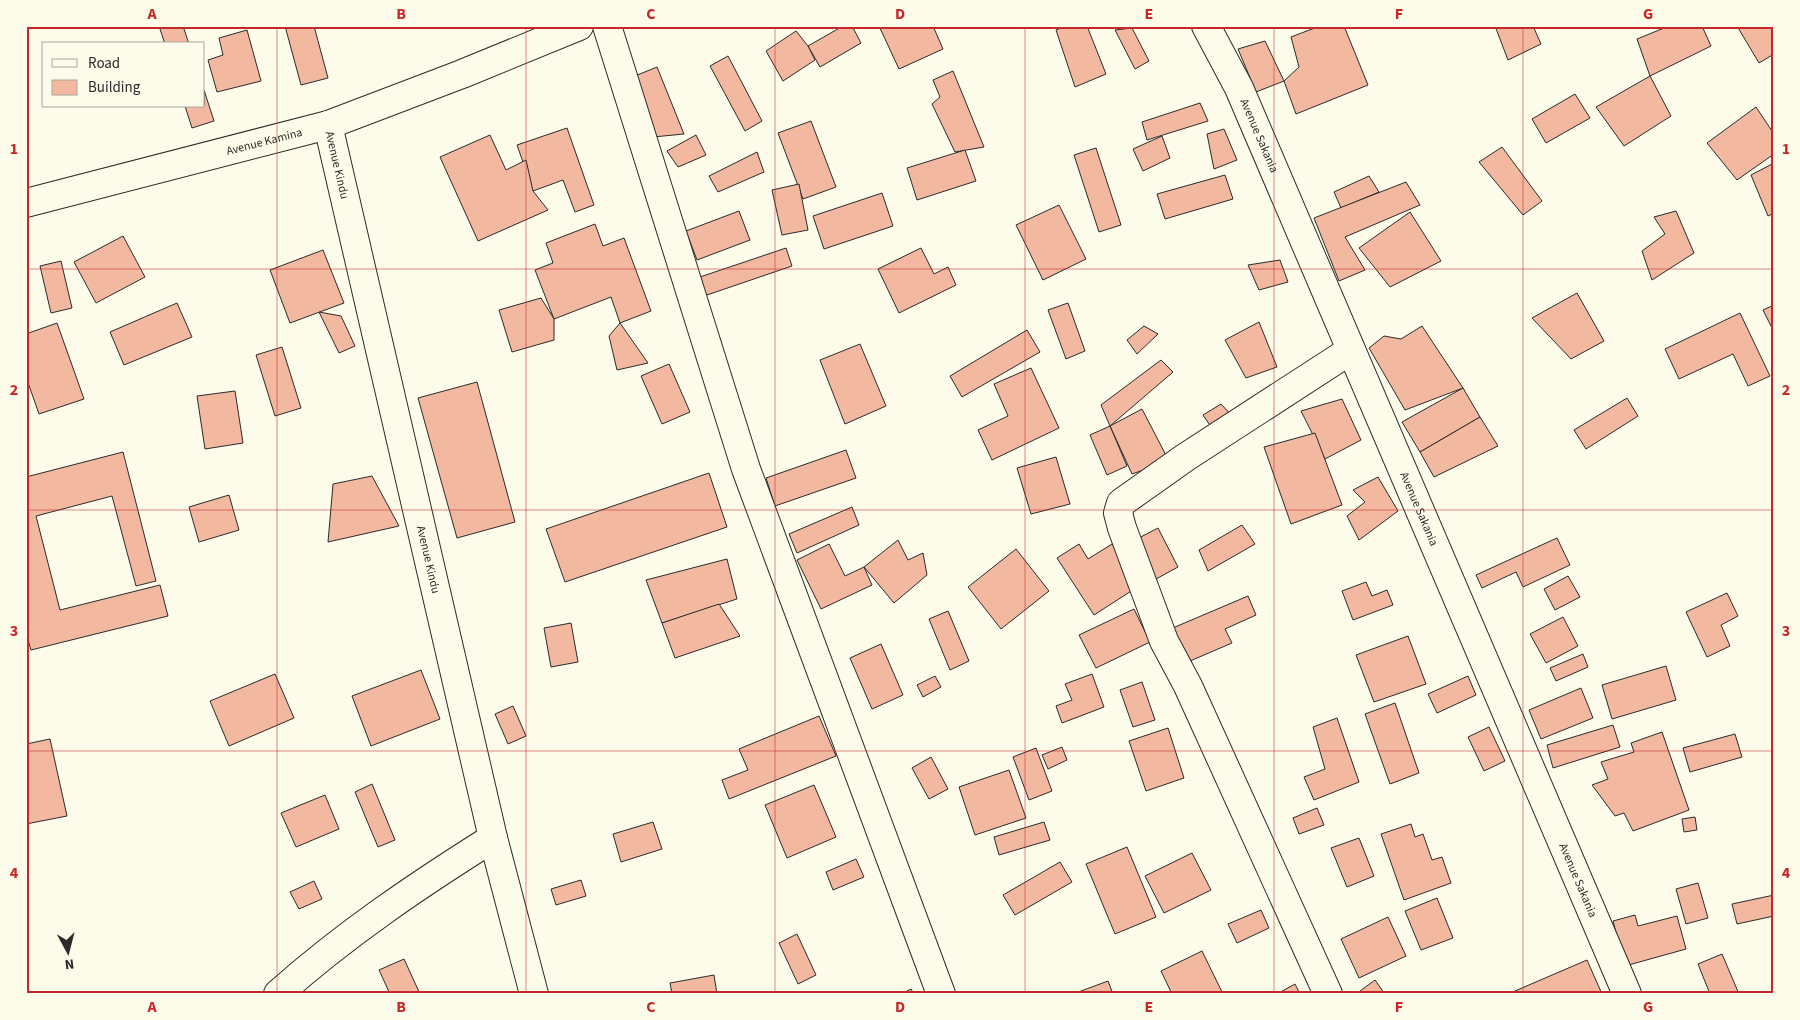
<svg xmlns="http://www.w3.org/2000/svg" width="1800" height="1020" font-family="'Source Sans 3',sans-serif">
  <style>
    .building { fill: #f2b8a0; stroke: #2b2b2b }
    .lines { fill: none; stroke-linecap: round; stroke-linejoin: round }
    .street-casing { stroke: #2b2b2b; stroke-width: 30 }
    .street { stroke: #fdfbea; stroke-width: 28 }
    .grid { fill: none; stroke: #c62828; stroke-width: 1; stroke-opacity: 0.55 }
    .labels { text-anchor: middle; stroke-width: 4; stroke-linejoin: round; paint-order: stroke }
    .street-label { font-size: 12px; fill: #2b2b2b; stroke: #fdfbea }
    .neatline { fill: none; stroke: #c62828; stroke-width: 2 }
    .grid-label { font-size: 16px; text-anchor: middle; font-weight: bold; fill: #c62828 }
  </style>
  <rect width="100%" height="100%" fill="#fdfbea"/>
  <g class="building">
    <polygon points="159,26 183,26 189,44 165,44"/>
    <polygon points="285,26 314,26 328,78 301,85"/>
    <polygon points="843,26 852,26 861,43 820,67 808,46"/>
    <polygon points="879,26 933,26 943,49 899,69"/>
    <polygon points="1066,26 1087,26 1106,74 1075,87 1056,30"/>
    <polygon points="1320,26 1344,26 1368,85 1296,114 1284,81 1299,67 1291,37"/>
    <polygon points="1495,26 1533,26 1541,44 1508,60"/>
    <polygon points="1669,26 1702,26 1711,46 1650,76 1637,39"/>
    <polygon points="1737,26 1774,26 1774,54 1759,63"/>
    <polygon points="1132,28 1149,61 1135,69 1115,30"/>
    <polygon points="247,30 261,81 217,92 208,60 223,55 219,38"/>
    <polygon points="796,31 808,46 815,60 783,81 766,51"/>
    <polygon points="1265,41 1284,81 1256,92 1238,49"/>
    <polygon points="728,56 762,121 745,131 710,66"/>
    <polygon points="657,67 684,134 653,137 630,78"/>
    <polygon points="953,71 984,147 955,152 932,104 940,97 933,80"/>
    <polygon points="1650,76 1671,116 1624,146 1596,107"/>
    <polygon points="204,90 214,121 192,128 185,106 204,106"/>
    <polygon points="1575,94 1590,118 1546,143 1532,119"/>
    <polygon points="1200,103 1208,121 1147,140 1142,122"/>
    <polygon points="1756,107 1774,134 1774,154 1737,180 1707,143"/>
    <polygon points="811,121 836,187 803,199 778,133"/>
    <polygon points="567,128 594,205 575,212 563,180 533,191 517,145"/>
    <polygon points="1224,129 1237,160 1214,169 1207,134"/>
    <polygon points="490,135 506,170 526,160 533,191 548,210 478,241 440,157"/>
    <polygon points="696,135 706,155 678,167 667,151"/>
    <polygon points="1162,136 1170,158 1143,171 1133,149"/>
    <polygon points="1502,147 1542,201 1523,215 1479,162"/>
    <polygon points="1096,148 1121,225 1099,232 1074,155"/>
    <polygon points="965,150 976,181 917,200 907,168"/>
    <polygon points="757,152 764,172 718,192 709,176"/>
    <polygon points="1774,163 1774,213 1768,216 1751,175"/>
    <polygon points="1225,175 1233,199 1165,219 1157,194"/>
    <polygon points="1369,176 1379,192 1341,208 1334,192"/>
    <polygon points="1406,182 1420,205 1345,237 1365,270 1339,281 1314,218"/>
    <polygon points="799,184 808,230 782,235 772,190"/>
    <polygon points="882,193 893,226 824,249 813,216"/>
    <polygon points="1059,205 1086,259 1043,280 1016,225"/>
    <polygon points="739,211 750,240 697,260 686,231"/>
    <polygon points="1676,211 1694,253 1652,280 1642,251 1665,234 1654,217"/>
    <polygon points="1410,212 1441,261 1390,287 1359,248"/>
    <polygon points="595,224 603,246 624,238 651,311 620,323 611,297 554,319 535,270 553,263 546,243"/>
    <polygon points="123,236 145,277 96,303 74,262"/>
    <polygon points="786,248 792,266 704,296 697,278"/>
    <polygon points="921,248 934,274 948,267 956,285 899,313 878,269"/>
    <polygon points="323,250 344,303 290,323 270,270"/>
    <polygon points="1280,260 1288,282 1259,290 1248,265"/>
    <polygon points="61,261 72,308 51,313 40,266"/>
    <polygon points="1577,293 1604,341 1571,359 1532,318"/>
    <polygon points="541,298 554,319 554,340 512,352 499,310"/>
    <polygon points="177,303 192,337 124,365 110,332"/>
    <polygon points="1068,303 1085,351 1066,359 1048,310"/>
    <polygon points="1774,305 1774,332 1763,310"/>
    <polygon points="319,312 341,316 355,346 339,353"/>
    <polygon points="1740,313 1770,376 1748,386 1733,354 1679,379 1665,349"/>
    <polygon points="1259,322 1277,367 1246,378 1225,340"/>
    <polygon points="57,323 84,399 39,414 26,377 26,334"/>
    <polygon points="620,323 648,363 617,370 609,336"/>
    <polygon points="1144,326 1158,334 1137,354 1127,340"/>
    <polygon points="1422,326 1463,388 1405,410 1369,348 1384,336 1401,339"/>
    <polygon points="1027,330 1040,352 962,397 950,376"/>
    <polygon points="860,344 886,406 845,424 820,360"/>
    <polygon points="282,347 301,408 275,416 256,355"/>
    <polygon points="1161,360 1173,372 1110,426 1101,405"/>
    <polygon points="669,364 690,412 662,424 641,376"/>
    <polygon points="1031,368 1059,428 992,460 978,430 1008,416 994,384"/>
    <polygon points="477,382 515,522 457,538 418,398"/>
    <polygon points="1463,388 1480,417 1420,452 1402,422"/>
    <polygon points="235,391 243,443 205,449 197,396"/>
    <polygon points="1627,398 1638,416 1586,449 1574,430"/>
    <polygon points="1342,399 1361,440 1325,459 1301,411"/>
    <polygon points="1221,404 1234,418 1216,434 1203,415"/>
    <polygon points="1142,409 1169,461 1132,474 1110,426"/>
    <polygon points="1480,417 1498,446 1434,477 1420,452"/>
    <polygon points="1110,426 1127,466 1107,475 1090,435"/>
    <polygon points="1315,433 1342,505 1291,524 1264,447"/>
    <polygon points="846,450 856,478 775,506 766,478"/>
    <polygon points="123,452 156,581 136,586 112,496 36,516 60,610 160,585 168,616 31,650 26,633 26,477"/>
    <polygon points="1056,457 1070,504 1031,514 1017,468"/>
    <polygon points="709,473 727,527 565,582 546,529"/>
    <polygon points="372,476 399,526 328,542 333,484"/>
    <polygon points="1378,477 1398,511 1359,540 1347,516 1365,502 1353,490"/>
    <polygon points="229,495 239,530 199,542 189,507"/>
    <polygon points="852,507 859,525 797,553 789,534"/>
    <polygon points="1242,525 1255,544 1208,571 1199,550"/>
    <polygon points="1158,528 1178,567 1156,579 1135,540"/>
    <polygon points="1557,538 1570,565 1523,587 1516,572 1482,588 1476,575"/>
    <polygon points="898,540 908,560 923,553 927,575 894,603 864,567"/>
    <polygon points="829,544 845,576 864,567 872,585 821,609 797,560"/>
    <polygon points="1079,544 1088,559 1112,544 1139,586 1094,615 1057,558"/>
    <polygon points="1016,549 1049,591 1001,629 968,587"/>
    <polygon points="727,559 737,599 662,623 646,580"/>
    <polygon points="1568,576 1580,597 1555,610 1544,589"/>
    <polygon points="1366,582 1372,596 1387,590 1393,605 1353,620 1342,591"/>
    <polygon points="1727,593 1738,616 1721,625 1730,646 1707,657 1686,612"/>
    <polygon points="1248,596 1256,615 1225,629 1232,643 1183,664 1168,630"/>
    <polygon points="719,604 740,636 675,658 662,623"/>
    <polygon points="1134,609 1150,642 1096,668 1079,635"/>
    <polygon points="948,611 969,661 950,670 929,619"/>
    <polygon points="1563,617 1578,646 1546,663 1530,634"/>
    <polygon points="571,623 578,662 551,667 544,628"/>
    <polygon points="1408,636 1426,684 1374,702 1356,655"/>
    <polygon points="881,644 903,695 872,709 850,658"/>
    <polygon points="1583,654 1588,667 1556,681 1550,668"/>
    <polygon points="1666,666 1676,700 1612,719 1602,685"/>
    <polygon points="421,670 440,719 371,746 352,696"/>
    <polygon points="275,674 294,718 229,746 210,701"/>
    <polygon points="1092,674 1104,707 1062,723 1056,706 1072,700 1065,684"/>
    <polygon points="935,676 941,687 923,697 917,685"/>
    <polygon points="1468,676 1476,695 1437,713 1428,694"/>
    <polygon points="1142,682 1155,720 1133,727 1120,690"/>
    <polygon points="1581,688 1593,718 1541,739 1529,710"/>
    <polygon points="1395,703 1419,773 1390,784 1365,714"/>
    <polygon points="513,706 526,736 508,744 495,714"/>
    <polygon points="819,716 836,756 729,799 722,780 748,770 739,749"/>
    <polygon points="1337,718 1359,782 1314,800 1304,777 1325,769 1313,727"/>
    <polygon points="1613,725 1620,747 1553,768 1547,745"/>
    <polygon points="1489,727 1505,761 1484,771 1468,737"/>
    <polygon points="1168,728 1184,778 1146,791 1129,741"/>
    <polygon points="1662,732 1689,810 1633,831 1624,813 1615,816 1592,785 1608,779 1601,762 1634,752 1631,743"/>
    <polygon points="1735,734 1742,757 1690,772 1683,748"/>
    <polygon points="50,739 67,816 26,824 26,744"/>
    <polygon points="1062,747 1067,760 1048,769 1042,755"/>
    <polygon points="1036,748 1052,791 1029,800 1013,757"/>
    <polygon points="931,757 948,789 929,799 912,768"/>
    <polygon points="1009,770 1026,818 975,835 959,787"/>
    <polygon points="372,784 395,840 378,847 355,792"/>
    <polygon points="814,785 836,837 787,858 765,805"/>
    <polygon points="325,795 339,829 296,847 281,813"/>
    <polygon points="1317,808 1324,825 1299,834 1293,818"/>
    <polygon points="1695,817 1697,830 1684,832 1682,819"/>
    <polygon points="653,822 662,849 621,862 613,834"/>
    <polygon points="1044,822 1050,840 999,855 994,837"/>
    <polygon points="1411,824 1415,837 1423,834 1432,860 1442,857 1451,883 1404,900 1381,834"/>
    <polygon points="1359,838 1374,876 1347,887 1331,848"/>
    <polygon points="1127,847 1156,917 1115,934 1086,864"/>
    <polygon points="1192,853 1211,890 1164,913 1145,876"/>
    <polygon points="856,859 864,877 833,890 826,872"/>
    <polygon points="1060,862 1072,882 1015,915 1003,895"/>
    <polygon points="581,880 586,896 556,905 551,889"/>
    <polygon points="314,881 322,899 299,909 290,892"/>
    <polygon points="1698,883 1708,918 1686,924 1676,889"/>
    <polygon points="1774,895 1774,916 1737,924 1732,904"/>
    <polygon points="1437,898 1453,938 1421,950 1405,911"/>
    <polygon points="1261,910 1269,928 1237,943 1228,924"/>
    <polygon points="1635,915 1638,926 1677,916 1686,949 1625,966 1613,921"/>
    <polygon points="1388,917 1406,956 1359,978 1341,939"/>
    <polygon points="797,934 816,975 798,984 779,943"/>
    <polygon points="1202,951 1223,994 1172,994 1161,971"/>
    <polygon points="1722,954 1739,994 1710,994 1698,964"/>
    <polygon points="404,959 420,994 390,994 379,970"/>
    <polygon points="1587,960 1602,994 1508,994"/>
    <polygon points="714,975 717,994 672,994 670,983"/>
    <polygon points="1375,980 1384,993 1356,994"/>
    <polygon points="1108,981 1113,994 1073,994"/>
    <polygon points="1295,984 1300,994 1277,994"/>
    <polygon points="911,989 914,994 901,994"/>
  </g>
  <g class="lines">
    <g class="street-casing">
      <g id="street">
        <polyline points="607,26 746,469 941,994"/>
        <path id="s1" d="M1206,26L1239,88L1627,994"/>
        <path id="s2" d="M328,125L493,838L534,994"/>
        <path id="s3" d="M26,203L328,125L462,74L579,26"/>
        <path d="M278,994C344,935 418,885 493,838"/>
        <polyline points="1328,994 1188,686 1164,641 1122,528 1118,513 1121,503 1186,457 1351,350"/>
      </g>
    </g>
    <use href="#street" class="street"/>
  </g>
  <path class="grid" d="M277,26V994M526,26V994M775,26V994M1025,26V994M1274,26V994M1523,26V994M26,269H1774M26,510H1774M26,751H1774"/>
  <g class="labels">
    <g class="street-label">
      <text dy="4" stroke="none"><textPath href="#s1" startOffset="122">Avenue Sakania</textPath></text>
      <text dy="4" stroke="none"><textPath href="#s3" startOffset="246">Avenue Kamina</textPath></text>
      <text dy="4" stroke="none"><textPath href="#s2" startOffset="41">Avenue Kindu</textPath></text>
      <text dy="4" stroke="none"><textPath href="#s1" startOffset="528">Avenue Sakania</textPath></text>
      <text dy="4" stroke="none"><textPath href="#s2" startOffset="446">Avenue Kindu</textPath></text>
      <text dy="4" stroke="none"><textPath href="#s1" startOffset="932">Avenue Sakania</textPath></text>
    </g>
  </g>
  <rect width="1800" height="1020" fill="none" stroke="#fdfbea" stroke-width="55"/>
  <rect x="42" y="42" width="162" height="65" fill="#fdfbea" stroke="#a9a89e"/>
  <rect x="52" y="59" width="25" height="8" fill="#fdfbea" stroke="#a9a89e"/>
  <text x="88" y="68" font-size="15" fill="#2b2b2b">Road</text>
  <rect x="52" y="80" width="25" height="15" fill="#f2b8a0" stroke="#a9a89e"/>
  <text x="88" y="92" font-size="15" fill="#2b2b2b">Building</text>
  <g transform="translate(68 952) rotate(173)" stroke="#fdfbea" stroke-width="4" paint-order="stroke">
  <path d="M0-4L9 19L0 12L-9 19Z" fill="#2b2b2b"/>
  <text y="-8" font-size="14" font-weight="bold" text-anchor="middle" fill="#2b2b2b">N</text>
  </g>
  <rect x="28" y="28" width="1744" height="964" class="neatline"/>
  <g class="grid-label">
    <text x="152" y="19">A</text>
    <text x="401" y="19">B</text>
    <text x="651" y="19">C</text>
    <text x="900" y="19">D</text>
    <text x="1149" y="19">E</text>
    <text x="1399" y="19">F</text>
    <text x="1648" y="19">G</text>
    <text x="14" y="154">1</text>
    <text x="1786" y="154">1</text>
    <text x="14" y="395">2</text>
    <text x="1786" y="395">2</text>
    <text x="14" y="636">3</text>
    <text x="1786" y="636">3</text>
    <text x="14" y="878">4</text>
    <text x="1786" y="878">4</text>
    <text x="152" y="1012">A</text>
    <text x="401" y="1012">B</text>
    <text x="651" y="1012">C</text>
    <text x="900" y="1012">D</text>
    <text x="1149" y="1012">E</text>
    <text x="1399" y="1012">F</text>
    <text x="1648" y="1012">G</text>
  </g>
</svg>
